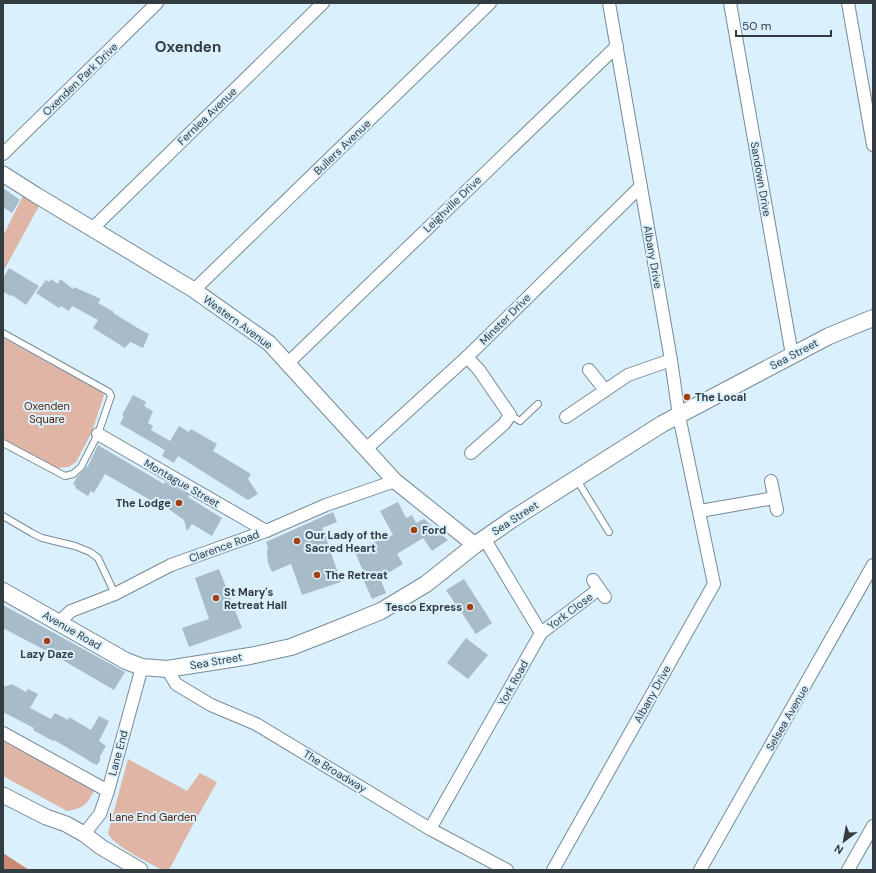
<svg xmlns="http://www.w3.org/2000/svg" width="876" height="873" font-family="'DM Sans',sans-serif">
  <style>
    .green { fill: #dfb5a5 }
    .water { fill: #c98a73 }
    .building { fill: #a7bcc8 }
    .lines { fill: none; stroke-linecap: round; stroke-linejoin: round }
    .service-casing { stroke: #778a96; stroke-width: 8 }
    .minor-casing { stroke: #778a96; stroke-width: 14 }
    .tertiary-casing { stroke: #778a96; stroke-width: 17 }
    .secondary-casing { stroke: #778a96; stroke-width: 18 }
    .service { stroke: #fff; stroke-width: 6 }
    .minor { stroke: #fff; stroke-width: 12 }
    .tertiary { stroke: #fff; stroke-width: 15 }
    .secondary { stroke: #fff; stroke-width: 16 }
    .poi-dot { fill: #a43f13; stroke: #daf0fd; stroke-width: 1.5 }
    .labels { text-anchor: middle; stroke-width: 4; stroke-linejoin: round; paint-order: stroke }
    .street-label { font-size: 11px; fill: #333c41; stroke: #daf0fd }
    .poi-label { font-size: 11px; font-weight: bold; fill: #333c41; stroke: #daf0fd; text-anchor: start }
    .park-label { font-size: 11px; fill: #571e06; stroke: #daf0fd }
    .district-label { font-size: 15px; font-weight: bold; fill: #333c41; stroke: #daf0fd }
  </style>
  <rect width="100%" height="100%" fill="#daf0fd"/>
  <g class="green">
    <polygon points="23,196 39,206 3,272 3,236"/>
    <polygon points="3,338 100,391 104,395 92,432 76,462 69,467 56,468 3,439"/>
    <path d="M3,740L94,791C86,806 83,808 67,811L3,776Z"/>
    <path d="M128,759L187,791L200,773L217,782L189,832L169,870H162C150,863 112,845 108,833Z"/>
  </g>
  <polygon class="water" points="3,853 29,870 3,870"/>
  <g class="building">
    <polygon points="3,188 20,200 12,213 3,207"/>
    <polygon points="9,268 39,286 26,305 12,295 11,296 3,292 3,278"/>
    <polygon points="51,279 58,284 60,279 73,289 74,287 101,299 98,303 114,312 113,313 141,330 149,334 143,348 130,342 125,348 93,328 98,320 72,306 69,311 61,306 59,308 36,293 46,280 49,282"/>
    <polygon points="133,395 146,402 144,406 153,411 148,423 153,426 151,430 170,441 179,426 189,432 191,429 217,444 213,451 251,474 248,479 258,494 248,500 178,456 174,463 162,456 165,450 120,424 124,416 122,415"/>
    <polygon points="98,445 164,484 165,482 189,495 188,497 222,518 212,536 192,524 187,531 184,520 160,503 159,505 105,474 94,493 91,491 88,496 75,488 76,486 73,484 77,477 84,470 87,466 88,466"/>
    <polygon points="398,502 406,518 412,515 416,523 424,519 448,540 432,551 423,538 397,554 403,564 380,578 386,593 372,599 364,581 367,580 354,550 393,535 380,511"/>
    <polygon points="333,512 337,522 322,528 328,540 327,541 341,582 302,595 291,564 272,572 268,563 267,552 268,547 266,542"/>
    <polygon points="219,569 242,628 189,647 182,628 209,619 195,578"/>
    <polygon points="464,579 492,623 476,634 446,590"/>
    <polygon points="3,605 125,672 114,690 54,655 3,628"/>
    <polygon points="466,638 488,655 468,679 447,663"/>
    <polygon points="12,684 26,692 28,689 38,694 30,708 51,719 55,713 68,720 69,717 91,730 99,716 109,721 99,741 106,746 100,756 100,761 97,765 90,762 88,760 54,740 53,741 33,730 34,728 3,712 3,687"/>
  </g>
  <g class="lines">
    <g class="service-casing">
      <g id="service">
        <polyline points="3,333 109,392 111,396 98,434 81,467 73,474 65,476 3,443"/>
        <polyline points="510,415 520,421 538,404"/>
        <polyline points="577,480 609,532"/>
        <polyline points="3,516 32,533 42,538 75,546 90,552 98,558 115,594"/>
      </g>
    </g>
    <g class="minor-casing">
      <g id="minor">
        <polyline points="730,3 792,355"/>
        <polyline points="848,3 873,145"/>
        <polyline points="3,154 157,3"/>
        <polyline points="92,229 323,3"/>
        <polyline points="194,290 490,3"/>
        <polyline points="467,357 479,370 510,415 504,424 471,453"/>
        <polyline points="288,363 617,46"/>
        <polyline points="589,370 605,390"/>
        <polyline points="566,417 628,375 671,360"/>
        <polyline points="98,434 266,531"/>
        <polyline points="366,449 467,357 641,186"/>
        <polyline points="771,481 777,510"/>
        <polyline points="700,511 774,498"/>
        <polyline points="593,580 605,597"/>
        <polyline points="59,622 71,611 115,594 171,565 266,531 326,505 395,481"/>
        <polyline points="541,633 599,589"/>
        <polyline points="167,669 176,684 211,705 256,724 430,829 507,870"/>
        <polyline points="3,733 108,791"/>
        <polyline points="430,829 541,633 484,538"/>
        <polyline points="84,834 100,814 108,791 142,667"/>
        <polyline points="553,870 714,584 679,416 671,360 609,3"/>
        <polyline points="700,870 873,565"/>
        <polyline points="848,870 873,826"/>
      </g>
    </g>
    <g class="tertiary-casing">
      <g id="tertiary">
        <polyline points="3,174 36,195 194,290 269,343 395,481 475,545"/>
        <polyline points="3,795 46,817 66,824 84,834 101,847 140,870"/>
      </g>
    </g>
    <g class="secondary-casing">
      <polyline id="secondary" points="3,591 126,661 142,667 167,669 250,656 291,647 337,629 381,611 426,584 475,545 511,520 662,424 829,336 873,318"/>
    </g>
    <use href="#service" class="service"/>
    <use href="#minor" class="minor"/>
    <use href="#tertiary" class="tertiary"/>
    <use href="#secondary" class="secondary"/>
  </g>
  <g class="poi-dot">
    <circle cx="687" cy="397" r="4"/>
    <circle cx="179" cy="503" r="4"/>
    <circle cx="414" cy="530" r="4"/>
    <circle cx="297" cy="541" r="4"/>
    <circle cx="317" cy="575" r="4"/>
    <circle cx="216" cy="598" r="4"/>
    <circle cx="470" cy="607" r="4"/>
    <circle cx="47" cy="641" r="4"/>
  </g>
  <g class="labels">
    <g class="street-label">
      <text transform="translate(80 79) rotate(-44)" y="4">Oxenden Park Drive</text>
      <text transform="translate(207 116) rotate(-44)" y="4">Fernlea Avenue</text>
      <text transform="translate(342 147) rotate(-44)" y="4">Bullers Avenue</text>
      <text transform="translate(761 179) rotate(80)" y="4">Sandown Drive</text>
      <text transform="translate(452 204) rotate(-44)" y="4">Leighville Drive</text>
      <text transform="translate(653 257) rotate(80)" y="4">Albany Drive</text>
      <text transform="translate(505 319) rotate(-45)" y="4">Minster Drive</text>
      <text transform="translate(238 322) rotate(36)" y="4">Western Avenue</text>
      <text transform="translate(794 354) rotate(-28)" y="4">Sea Street</text>
      <text transform="translate(182 483) rotate(30)" y="4">Montague Street</text>
      <text transform="translate(515 518) rotate(-33)" y="4">Sea Street</text>
      <text transform="translate(224 546) rotate(-20)" y="4">Clarence Road</text>
      <text transform="translate(570 611) rotate(-37)" y="4">York Close</text>
      <text transform="translate(72 630) rotate(30)" y="4">Avenue Road</text>
      <text transform="translate(216 661) rotate(-10)" y="4">Sea Street</text>
      <text transform="translate(513 683) rotate(-61)" y="4">York Road</text>
      <text transform="translate(652 694) rotate(-61)" y="4">Albany Drive</text>
      <text transform="translate(787 718) rotate(-60)" y="4">Selsea Avenue</text>
      <text transform="translate(118 753) rotate(-75)" y="4">Lane End</text>
      <text transform="translate(335 771) rotate(31)" y="4">The Broadway</text>
    </g>
    <g class="poi-label">
      <text x="695" y="401">The Local</text>
      <text x="171" y="507" text-anchor="end">The Lodge</text>
      <text x="422" y="534">Ford</text>
      <text x="305" y="539">Our Lady of the<tspan x="305" dy="13">Sacred Heart</tspan></text>
      <text x="325" y="579">The Retreat</text>
      <text x="224" y="596">St Mary's<tspan x="224" dy="13">Retreat Hall</tspan></text>
      <text x="462" y="611" text-anchor="end">Tesco Express</text>
      <text x="47" y="658" text-anchor="middle">Lazy Daze</text>
    </g>
    <g class="park-label">
      <text x="47" y="410">Oxenden<tspan x="47" dy="13">Square</tspan></text>
      <text x="153" y="821">Lane End Garden</text>
    </g>
    <g class="district-label">
      <text x="188" y="52">Oxenden</text>
    </g>
  </g>
  <rect width="876" height="873" fill="none" stroke="#333c41" stroke-width="8"/>
  <g transform="translate(844 841) rotate(212)" stroke="#daf0fd" stroke-width="3" paint-order="stroke">
  <path d="M0-3L7 15L0 10L-7 15Z" fill="#333c41"/>
  <text y="-6" font-size="11" font-weight="bold" text-anchor="middle" fill="#333c41">N</text>
  </g>
  <path d="M736 30v6h95v-6" fill="none" stroke="#333c41" stroke-width="2"/>
  <text x="742" y="30" font-size="12" fill="#333c41" stroke="#daf0fd" stroke-width="3" paint-order="stroke">50 m</text>
</svg>
